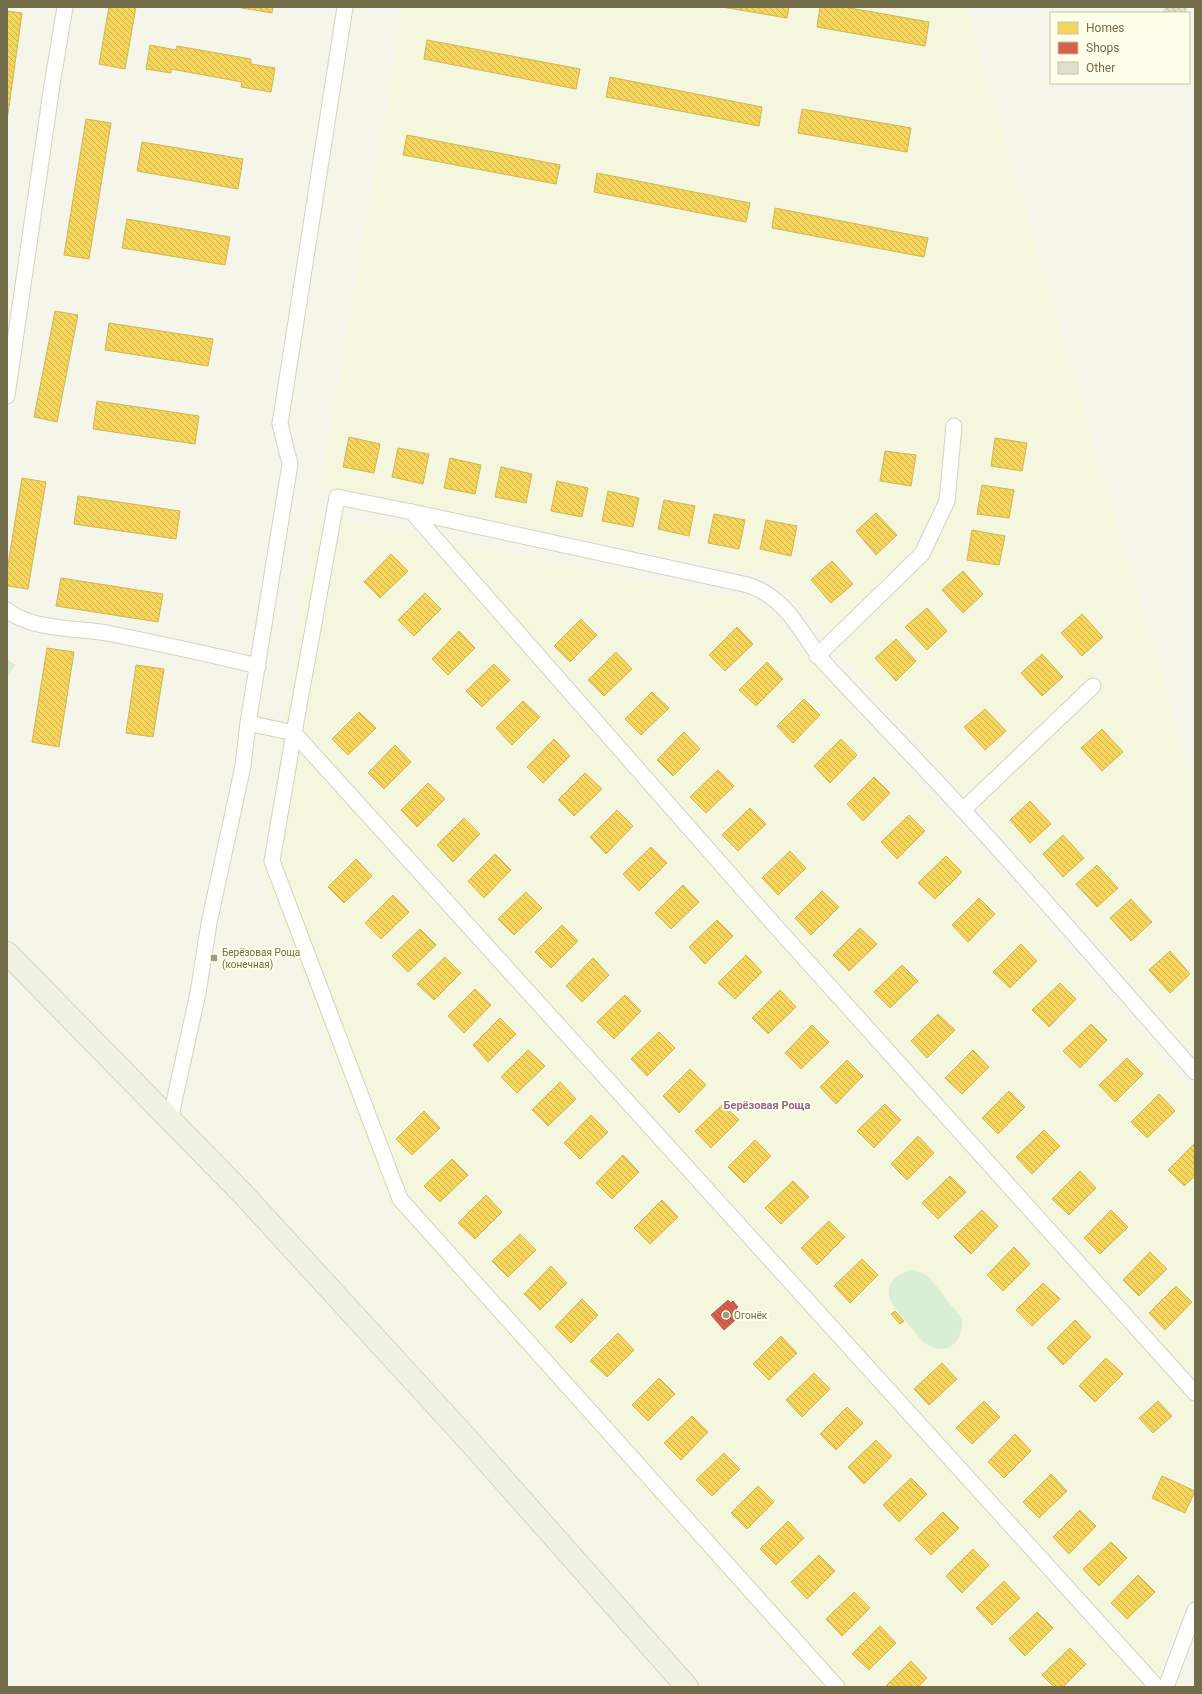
<svg xmlns="http://www.w3.org/2000/svg" width="1202" height="1694" font-family="Roboto,sans-serif">
  <style>
    .residential { fill: #f4f6dd }
    .pitch { fill: #d8efd5 }
    .homes { fill: url(#homes-back-hatch); stroke: #cfb656 }
    .shops { fill: url(#shops-back-hatch); stroke: #b9644c }
    .building { fill: url(#building-back-hatch); stroke: #deddcb }
    .lines { fill: none; stroke-linecap: round; stroke-linejoin: round }
    .minor-casing { stroke: #d3d3c4; stroke-width: 17 }
    .primary-casing { stroke: #d4d3c5; stroke-width: 24 }
    .minor { stroke: #fefefc; stroke-width: 15 }
    .primary { stroke: #f0f2e4; stroke-width: 22 }
    .poi-dot { fill: #a19d81; stroke: #fdffe9; stroke-width: 1.5 }
    .labels { text-anchor: middle; stroke-width: 4; stroke-linejoin: round; paint-order: stroke }
    .poi-label { font-size: 10px; fill: #746d49; stroke: #fdffe9; text-anchor: start }
    .neighbourhood-label { font-size: 11px; font-weight: bold; fill: #986490; stroke: #fdffe9 }
  </style>
  <defs>
    <pattern id="homes-back-hatch" width="6" height="6" patternUnits="userSpaceOnUse"><rect width="6" height="6" fill="#f6d55c"/><path d="M-1 5l2 2M0 0l6 6M5-1l2 2" fill="none" stroke="#ccb14e"/></pattern>
    <pattern id="shops-back-hatch" width="6" height="6" patternUnits="userSpaceOnUse"><rect width="6" height="6" fill="#d6604d"/><path d="M-1 5l2 2M0 0l6 6M5-1l2 2" fill="none" stroke="#a9503f"/></pattern>
    <pattern id="building-back-hatch" width="6" height="6" patternUnits="userSpaceOnUse"><rect width="6" height="6" fill="#e0decd"/><path d="M-1 5l2 2M0 0l6 6M5-1l2 2" fill="none" stroke="#bab8a8"/></pattern>
  </defs>
  <rect width="100%" height="100%" fill="#f5f6e9"/>
  <g class="residential">
    <polygon points="404,7 966,7 1195,789 1195,1054 775,577 320,487"/>
    <polygon points="315,515 761,604 1195,1096 1195,1577 1154,1687 821,1687 389,1204 262,868"/>
  </g>
  <g class="pitch">
    <polygon points="7,659 15,665 7,676"/>
    <path d="M913,1270L924,1274L929,1277L962,1319C964,1336 951,1356 932,1347C923,1344 916,1333 910,1326C904,1318 893,1309 890,1299C885,1283 899,1272 913,1270Z"/>
  </g>
  <g class="homes">
    <polygon points="109,7 136,7 125,69 99,64"/>
    <polygon points="236,7 273,7 272,13"/>
    <polygon points="722,7 789,7 787,18"/>
    <polygon points="820,7 844,7 929,22 925,46 817,27"/>
    <polygon points="7,11 22,13 7,121"/>
    <polygon points="427,40 580,69 576,89 424,59"/>
    <polygon points="150,45 176,50 177,46 251,59 251,64 275,68 271,92 241,87 242,82 171,69 171,73 146,69"/>
    <polygon points="610,77 762,107 759,126 606,97"/>
    <polygon points="802,109 911,128 907,152 798,133"/>
    <polygon points="86,119 111,123 89,259 64,255"/>
    <polygon points="407,135 560,165 556,184 403,155"/>
    <polygon points="142,142 243,159 238,189 137,171"/>
    <polygon points="597,173 750,203 746,222 594,192"/>
    <polygon points="775,208 928,238 924,257 772,228"/>
    <polygon points="127,219 230,237 225,265 122,248"/>
    <polygon points="55,311 78,315 57,422 34,417"/>
    <polygon points="109,323 213,339 208,366 105,350"/>
    <polygon points="97,401 199,416 195,444 93,429"/>
    <polygon points="349,437 380,444 374,473 343,467"/>
    <polygon points="995,438 1027,443 1022,471 991,466"/>
    <polygon points="398,448 429,454 423,484 392,477"/>
    <polygon points="885,451 916,455 911,486 880,481"/>
    <polygon points="450,458 481,465 475,494 444,488"/>
    <polygon points="501,467 532,474 526,503 495,497"/>
    <polygon points="22,478 46,482 28,589 7,586 7,571"/>
    <polygon points="557,481 588,488 582,517 551,511"/>
    <polygon points="982,485 1014,490 1009,518 977,514"/>
    <polygon points="608,491 639,498 633,527 602,521"/>
    <polygon points="78,496 180,511 176,539 74,524"/>
    <polygon points="664,500 695,506 689,536 658,529"/>
    <polygon points="876,513 897,535 876,555 856,531"/>
    <polygon points="714,514 745,520 739,549 708,543"/>
    <polygon points="766,520 797,526 791,556 760,549"/>
    <polygon points="972,530 1005,536 999,565 967,560"/>
    <polygon points="391,554 408,571 380,598 364,582"/>
    <polygon points="832,561 853,584 831,603 811,580"/>
    <polygon points="963,571 983,594 963,613 942,590"/>
    <polygon points="61,578 163,594 158,622 56,606"/>
    <polygon points="425,593 441,609 414,636 398,620"/>
    <polygon points="927,608 947,631 927,650 905,627"/>
    <polygon points="1082,614 1103,637 1082,656 1061,633"/>
    <polygon points="581,619 597,635 570,662 554,646"/>
    <polygon points="737,627 753,644 725,671 709,655"/>
    <polygon points="459,631 475,648 448,675 432,659"/>
    <polygon points="896,639 916,661 896,681 875,658"/>
    <polygon points="47,648 74,652 59,747 32,742"/>
    <polygon points="616,652 632,669 604,696 588,680"/>
    <polygon points="1042,654 1063,677 1042,696 1021,673"/>
    <polygon points="767,662 783,679 756,706 739,690"/>
    <polygon points="494,664 510,680 482,707 466,691"/>
    <polygon points="136,665 164,669 153,737 126,733"/>
    <polygon points="652,692 669,708 641,735 625,719"/>
    <polygon points="804,699 820,715 793,743 777,726"/>
    <polygon points="523,701 540,717 512,745 496,728"/>
    <polygon points="985,709 1006,731 985,750 964,727"/>
    <polygon points="359,712 376,728 348,755 332,739"/>
    <polygon points="1102,729 1123,752 1102,771 1081,748"/>
    <polygon points="684,732 700,749 673,776 657,760"/>
    <polygon points="554,739 570,756 543,783 527,767"/>
    <polygon points="841,739 857,755 830,783 814,766"/>
    <polygon points="395,745 411,762 384,789 368,773"/>
    <polygon points="718,770 734,786 706,813 690,797"/>
    <polygon points="585,773 602,789 574,816 558,800"/>
    <polygon points="874,777 890,793 863,821 847,804"/>
    <polygon points="428,783 445,799 417,827 401,810"/>
    <polygon points="1030,801 1051,824 1030,843 1010,820"/>
    <polygon points="750,808 766,824 738,851 722,835"/>
    <polygon points="617,810 633,826 606,854 590,837"/>
    <polygon points="909,815 925,831 897,859 881,842"/>
    <polygon points="464,818 480,834 453,862 437,845"/>
    <polygon points="1063,835 1084,858 1063,877 1043,854"/>
    <polygon points="651,847 667,863 639,891 623,874"/>
    <polygon points="790,851 806,868 778,895 762,878"/>
    <polygon points="495,854 511,870 484,898 468,881"/>
    <polygon points="946,856 962,872 935,899 918,883"/>
    <polygon points="356,859 372,876 344,903 328,887"/>
    <polygon points="1097,865 1118,888 1097,907 1076,884"/>
    <polygon points="683,885 699,902 671,929 655,913"/>
    <polygon points="822,891 839,907 811,935 795,918"/>
    <polygon points="526,892 542,908 514,935 498,919"/>
    <polygon points="393,895 409,912 381,939 365,923"/>
    <polygon points="979,898 995,914 968,942 952,925"/>
    <polygon points="1131,899 1152,922 1131,941 1110,918"/>
    <polygon points="717,920 733,936 705,964 689,947"/>
    <polygon points="562,925 578,941 551,968 535,952"/>
    <polygon points="860,928 877,944 849,971 833,955"/>
    <polygon points="420,929 436,945 408,972 392,956"/>
    <polygon points="1021,944 1037,961 1010,988 993,972"/>
    <polygon points="1170,951 1190,974 1170,993 1149,970"/>
    <polygon points="746,955 762,972 735,999 718,983"/>
    <polygon points="445,957 461,973 434,1000 417,984"/>
    <polygon points="593,958 609,975 582,1002 566,986"/>
    <polygon points="902,965 918,981 890,1008 874,992"/>
    <polygon points="1060,983 1076,999 1049,1027 1032,1010"/>
    <polygon points="475,989 491,1005 464,1033 448,1016"/>
    <polygon points="780,990 796,1007 768,1034 752,1018"/>
    <polygon points="625,995 641,1011 614,1039 597,1022"/>
    <polygon points="938,1014 955,1030 927,1058 911,1041"/>
    <polygon points="500,1018 516,1034 488,1062 473,1045"/>
    <polygon points="1091,1024 1107,1040 1080,1068 1063,1051"/>
    <polygon points="812,1025 829,1042 801,1069 785,1053"/>
    <polygon points="659,1032 675,1048 647,1076 631,1059"/>
    <polygon points="528,1050 545,1066 517,1093 501,1077"/>
    <polygon points="973,1050 989,1067 962,1094 945,1078"/>
    <polygon points="1127,1058 1143,1074 1115,1102 1099,1085"/>
    <polygon points="847,1060 863,1076 836,1104 820,1087"/>
    <polygon points="690,1069 706,1085 679,1113 663,1096"/>
    <polygon points="560,1082 576,1099 548,1126 532,1110"/>
    <polygon points="1009,1091 1025,1107 998,1134 982,1118"/>
    <polygon points="1159,1094 1175,1111 1147,1138 1131,1122"/>
    <polygon points="723,1104 739,1120 711,1148 695,1131"/>
    <polygon points="885,1104 901,1120 874,1148 857,1131"/>
    <polygon points="424,1111 440,1128 412,1155 396,1139"/>
    <polygon points="591,1115 608,1132 580,1159 564,1143"/>
    <polygon points="1044,1130 1060,1146 1032,1174 1016,1157"/>
    <polygon points="918,1136 934,1153 907,1180 891,1164"/>
    <polygon points="755,1140 771,1156 744,1183 728,1167"/>
    <polygon points="1195,1143 1195,1176 1184,1186 1168,1170"/>
    <polygon points="623,1155 639,1172 612,1199 596,1183"/>
    <polygon points="452,1159 468,1175 440,1202 424,1186"/>
    <polygon points="1080,1171 1096,1188 1069,1215 1052,1199"/>
    <polygon points="950,1176 966,1192 938,1219 922,1203"/>
    <polygon points="793,1181 809,1197 781,1224 765,1208"/>
    <polygon points="486,1195 502,1212 475,1239 458,1223"/>
    <polygon points="662,1200 678,1217 650,1244 634,1228"/>
    <polygon points="982,1210 998,1226 971,1254 954,1237"/>
    <polygon points="1111,1210 1128,1227 1100,1254 1084,1238"/>
    <polygon points="829,1221 845,1237 817,1265 801,1248"/>
    <polygon points="520,1234 536,1250 508,1277 492,1261"/>
    <polygon points="1014,1247 1030,1264 1003,1291 987,1275"/>
    <polygon points="1150,1252 1167,1269 1139,1296 1123,1280"/>
    <polygon points="862,1259 878,1275 850,1303 834,1286"/>
    <polygon points="551,1266 567,1283 540,1310 524,1294"/>
    <polygon points="1043,1283 1060,1299 1032,1326 1016,1310"/>
    <polygon points="1176,1286 1192,1302 1165,1330 1149,1313"/>
    <polygon points="582,1299 598,1315 571,1343 555,1327"/>
    <polygon points="895,1311 904,1321 900,1324 891,1314"/>
    <polygon points="1075,1320 1091,1337 1063,1365 1047,1348"/>
    <polygon points="618,1333 634,1350 607,1377 590,1361"/>
    <polygon points="781,1336 797,1353 769,1380 753,1364"/>
    <polygon points="1106,1358 1123,1374 1095,1402 1079,1386"/>
    <polygon points="942,1363 957,1379 929,1405 914,1389"/>
    <polygon points="814,1373 830,1389 802,1417 786,1400"/>
    <polygon points="659,1378 675,1394 648,1421 632,1405"/>
    <polygon points="984,1401 1000,1417 972,1444 956,1428"/>
    <polygon points="1158,1401 1172,1416 1153,1433 1139,1418"/>
    <polygon points="847,1407 863,1423 836,1450 820,1434"/>
    <polygon points="692,1416 708,1432 681,1460 664,1443"/>
    <polygon points="1015,1434 1031,1451 1004,1478 988,1462"/>
    <polygon points="876,1440 892,1456 864,1484 848,1467"/>
    <polygon points="724,1453 740,1469 712,1496 696,1480"/>
    <polygon points="1051,1474 1067,1491 1039,1518 1023,1502"/>
    <polygon points="1162,1476 1195,1491 1185,1513 1152,1498"/>
    <polygon points="911,1478 927,1494 899,1522 883,1505"/>
    <polygon points="758,1486 774,1502 747,1529 731,1513"/>
    <polygon points="1080,1510 1096,1526 1069,1554 1053,1537"/>
    <polygon points="943,1512 959,1528 931,1555 915,1539"/>
    <polygon points="788,1521 804,1538 776,1565 760,1549"/>
    <polygon points="1111,1542 1127,1558 1099,1586 1083,1569"/>
    <polygon points="973,1549 989,1565 962,1593 946,1576"/>
    <polygon points="819,1555 835,1571 807,1599 791,1582"/>
    <polygon points="1138,1575 1155,1592 1127,1619 1111,1603"/>
    <polygon points="1004,1581 1020,1598 992,1625 976,1608"/>
    <polygon points="854,1592 870,1608 842,1636 826,1619"/>
    <polygon points="1037,1612 1053,1628 1025,1656 1009,1639"/>
    <polygon points="880,1626 896,1643 869,1670 852,1654"/>
    <polygon points="1070,1648 1086,1664 1063,1687 1054,1687 1042,1675"/>
    <polygon points="911,1661 927,1678 918,1687 885,1687"/>
  </g>
  <polygon class="shops" points="728,1300 731,1303 733,1301 738,1307 736,1309 741,1315 724,1330 711,1315"/>
  <polygon class="building" points="1165,7 1187,7 1185,13 1163,13"/>
  <g class="lines">
    <g class="minor-casing">
      <g id="minor">
        <polyline points="7,396 52,85 65,7"/>
        <path d="M412,512L748,585C792,600 801,638 830,669C874,716 920,763 963,810C1042,896 1118,985 1195,1072"/>
        <path d="M7,610C31,630 76,628 107,633C157,643 208,654 258,666"/>
        <polyline points="817,656 922,554 947,501 954,426"/>
        <polyline points="248,723 294,733 272,861 400,1199 837,1687"/>
        <polyline points="963,810 1093,686"/>
        <polyline points="170,1120 198,993 209,923 243,766 248,723 290,464 280,424 345,7"/>
        <polyline points="1157,1687 294,733 337,497 412,512 770,920 1195,1393"/>
        <polyline points="1166,1687 1195,1610"/>
      </g>
    </g>
    <g class="primary-casing">
      <polyline id="primary" points="7,953 243,1194 471,1443 687,1687"/>
    </g>
    <use href="#minor" class="minor"/>
    <use href="#primary" class="primary"/>
  </g>
  <g class="poi-dot">
    <rect x="210" y="954" width="8" height="8" rx="2"/>
    <circle cx="726" cy="1315" r="4"/>
  </g>
  <g class="labels">
    <g class="poi-label">
      <text x="222" y="956">Берёзовая Роща<tspan x="222" dy="12">(конечная)</tspan></text>
      <text x="734" y="1319">Огонёк</text>
    </g>
    <g class="neighbourhood-label">
      <text x="767" y="1109">Берёзовая Роща</text>
    </g>
  </g>
  <rect width="1202" height="1694" fill="none" stroke="#746d49" stroke-width="16"/>
  <rect x="1050" y="12" width="140" height="72" fill="#fdffe9" stroke="#c6c5a9"/>
  <rect x="1058" y="22" width="20" height="12" fill="#f6d55c" stroke="#c6c5a9"/>
  <text x="1086" y="32" font-size="12" fill="#746d49">Homes</text>
  <rect x="1058" y="42" width="20" height="12" fill="#d6604d" stroke="#c6c5a9"/>
  <text x="1086" y="52" font-size="12" fill="#746d49">Shops</text>
  <rect x="1058" y="62" width="20" height="12" fill="#e0decd" stroke="#c6c5a9"/>
  <text x="1086" y="72" font-size="12" fill="#746d49">Other</text>
</svg>
